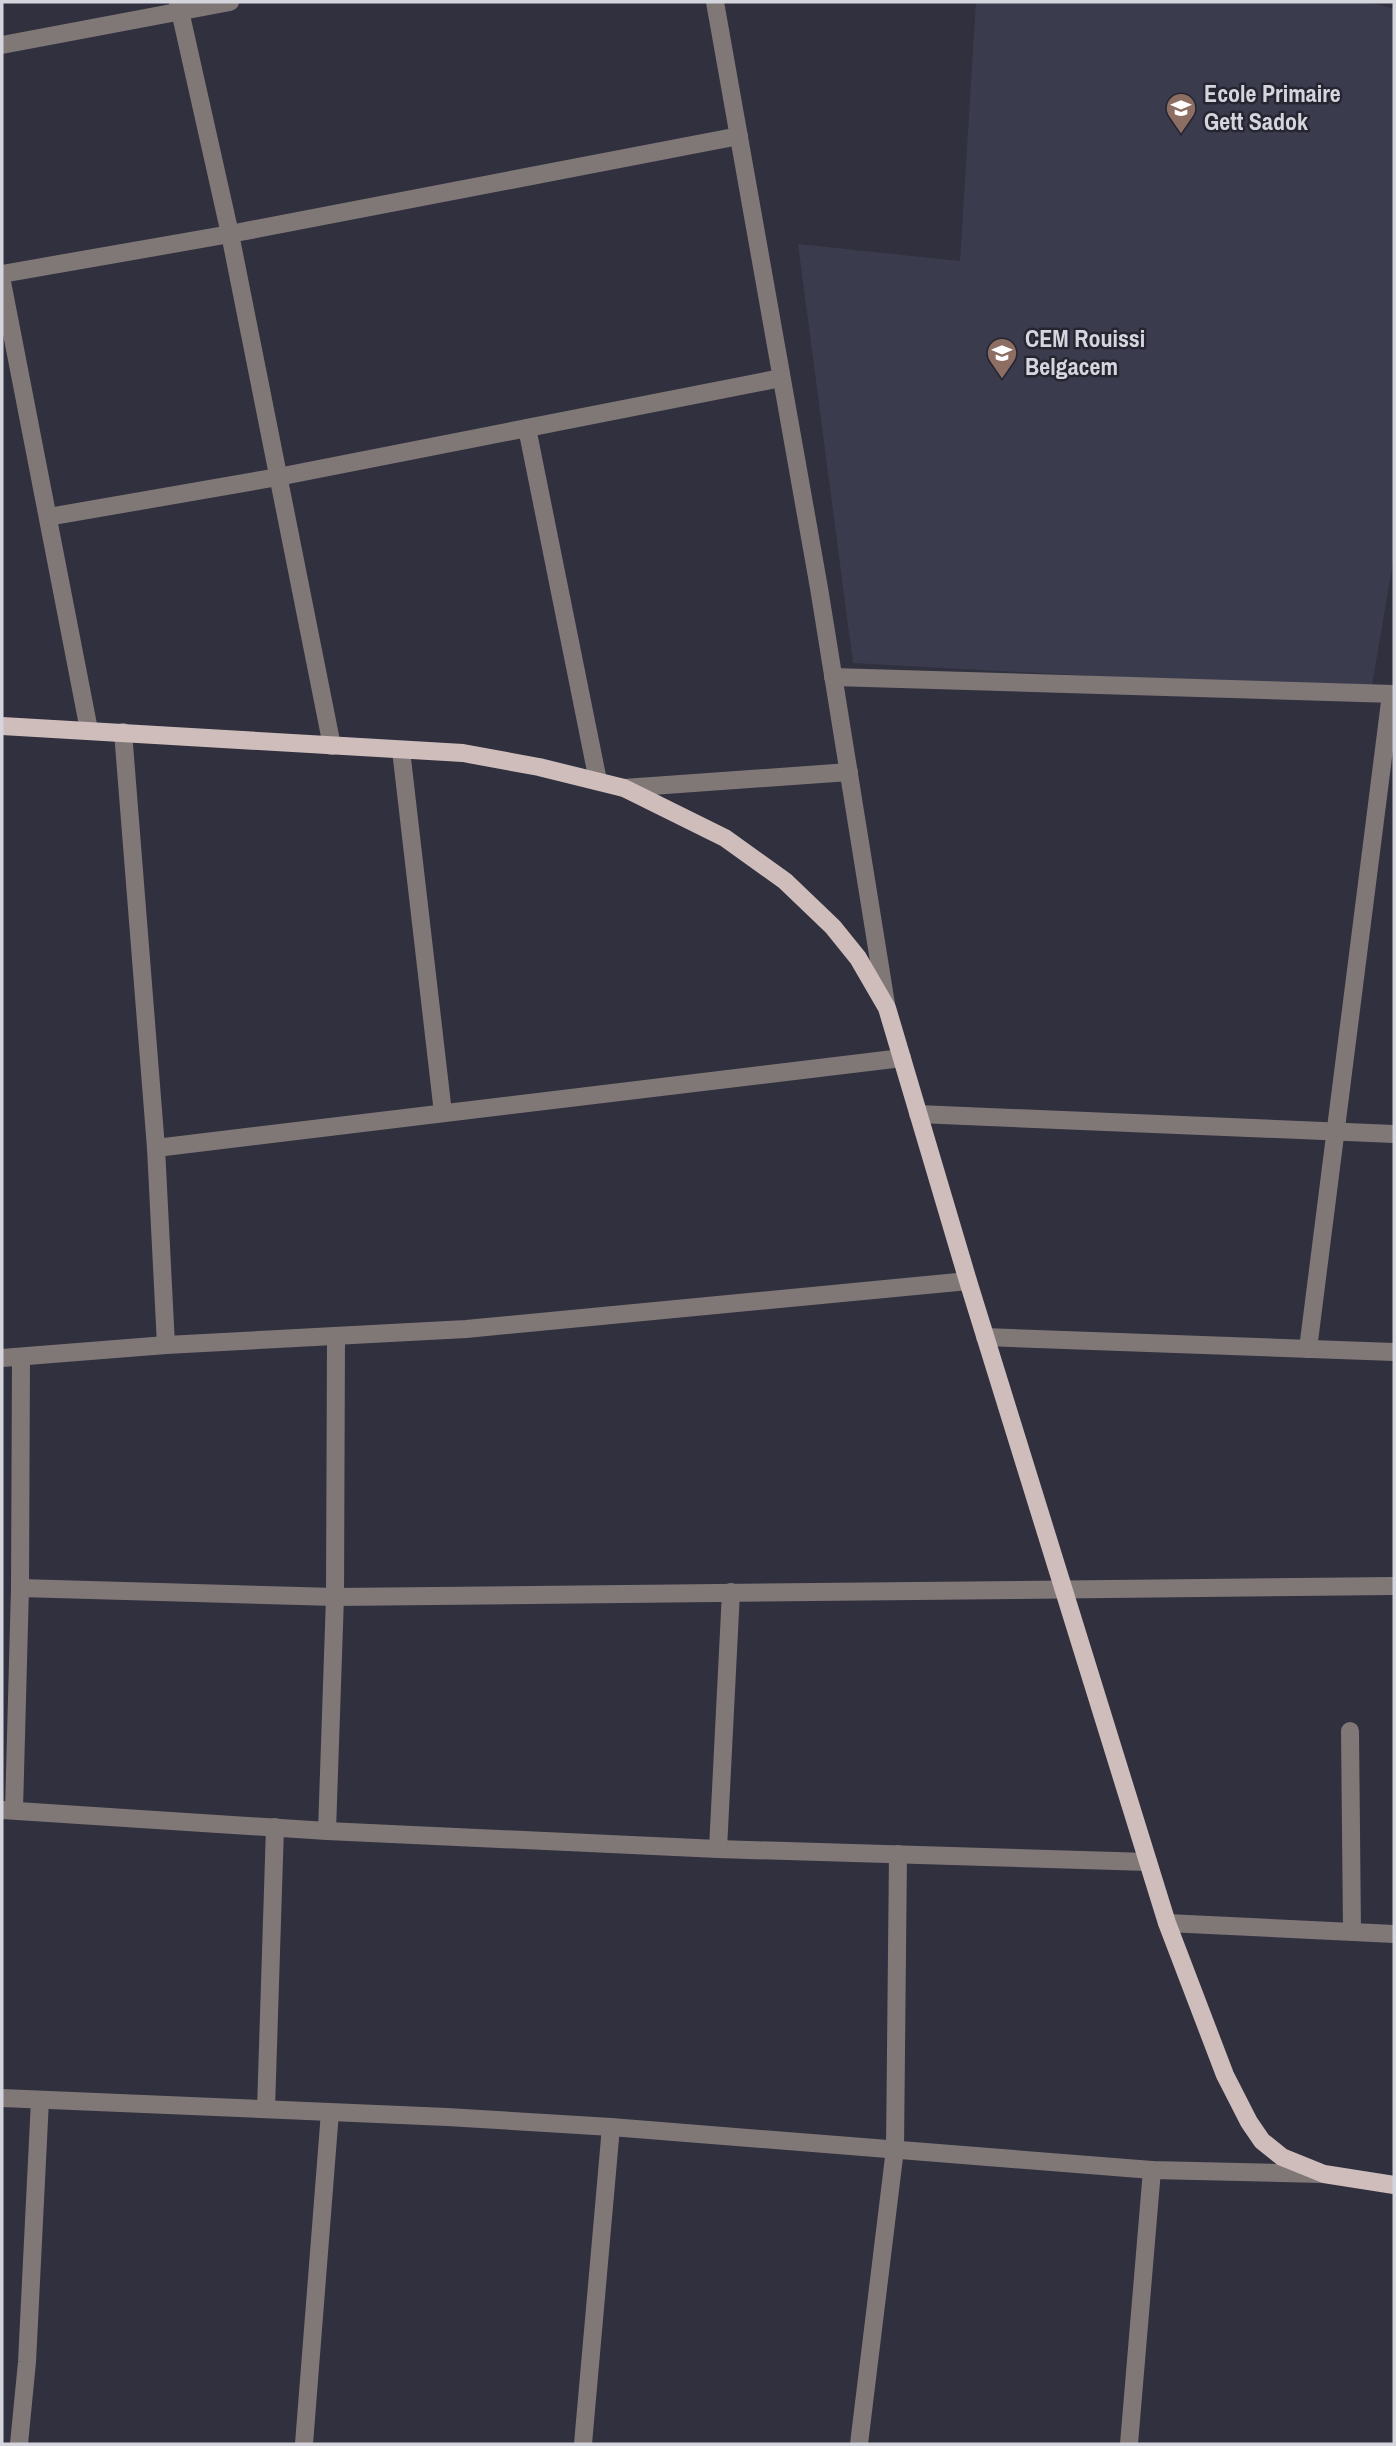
<svg xmlns="http://www.w3.org/2000/svg" width="1396" height="2446" font-family="'Archivo Narrow',sans-serif">
  <style>
    .built { fill: #3b3b4e }
    .lines { fill: none; stroke-linecap: round; stroke-linejoin: round }
    .minor { stroke: #807777; stroke-width: 18 }
    .major { stroke: #cfbdbc; stroke-width: 18 }
    .labels { text-anchor: middle; stroke-width: 5; stroke-linejoin: round; paint-order: stroke }
    .poi-label { font-size: 24px; font-weight: bold; fill: #d5d5de; stroke: #262633; text-anchor: start }
  </style>
  <rect width="100%" height="100%" fill="#30303e"/>
  <polygon class="built" points="976,2 1369,2 1394,9 1394,556 1371,691 853,663 798,244 960,261"/>
  <g class="lines">
    <g class="minor">
      <polyline points="178,2 230,234 332,746"/>
      <polyline points="715,2 819,588 886,1004"/>
      <polyline points="2,45 230,2"/>
      <polyline points="2,274 230,234 739,136"/>
      <polyline points="2,282 89,730"/>
      <polyline points="527,428 598,781"/>
      <polyline points="48,517 278,477 781,378"/>
      <polyline points="833,677 1394,694"/>
      <polyline points="123,732 156,1148 166,1345"/>
      <polyline points="401,750 443,1113"/>
      <polyline points="624,788 849,772"/>
      <polyline points="918,1114 1394,1134"/>
      <polyline points="156,1148 902,1058"/>
      <polyline points="985,1337 1394,1352"/>
      <polyline points="1308,1349 1391,694"/>
      <polyline points="2,1358 166,1345 466,1329 968,1281"/>
      <polyline points="20,1588 335,1597 1394,1586"/>
      <polyline points="1350,1731 1352,1931"/>
      <polyline points="2,1810 327,1831 718,1849 1148,1862"/>
      <polyline points="14,1810 20,1588 21,1357"/>
      <polyline points="327,1831 335,1597 336,1337"/>
      <polyline points="718,1849 731,1592"/>
      <polyline points="1167,1923 1394,1934"/>
      <polyline points="2,2098 447,2117 611,2127 1152,2170 1322,2174"/>
      <polyline points="266,2109 275,1827"/>
      <polyline points="19,2444 27,2362 40,2100"/>
      <polyline points="304,2444 330,2112"/>
      <polyline points="583,2444 611,2127"/>
      <polyline points="859,2444 895,2149 898,1854"/>
      <polyline points="1129,2444 1152,2170"/>
    </g>
    <polyline class="major" points="2,726 463,753 539,767 624,788 725,838 785,881 833,927 858,958 887,1008 968,1281 1167,1923 1225,2075 1249,2122 1262,2141 1282,2157 1324,2174 1394,2185"/>
  </g>
  <defs>
    <g id="school-pin" transform="scale(1.575)"><path d="M0 17L-7.5 6A9.5 9.5 0 1 1 7.5 6Z" fill="#8d6e63" stroke="#262633"/><path d="M0-5L7-2L0 1L-7-2ZM-4 1L0 2.5L4 1V4Q0 6-4 4Z" fill="#fff"/></g>
  </defs>
  <g fill-rule="evenodd">
    <use href="#school-pin" x="1181" y="108"/>
    <use href="#school-pin" x="1002" y="353"/>
  </g>
  <g class="labels">
    <g class="poi-label">
      <text x="1204" y="102">Ecole Primaire<tspan x="1204" dy="28">Gett Sadok</tspan></text>
      <text x="1025" y="347">CEM Rouissi<tspan x="1025" dy="28">Belgacem</tspan></text>
    </g>
  </g>
  <rect width="1396" height="2446" fill="none" stroke="#d5d5de" stroke-width="7"/>
</svg>
